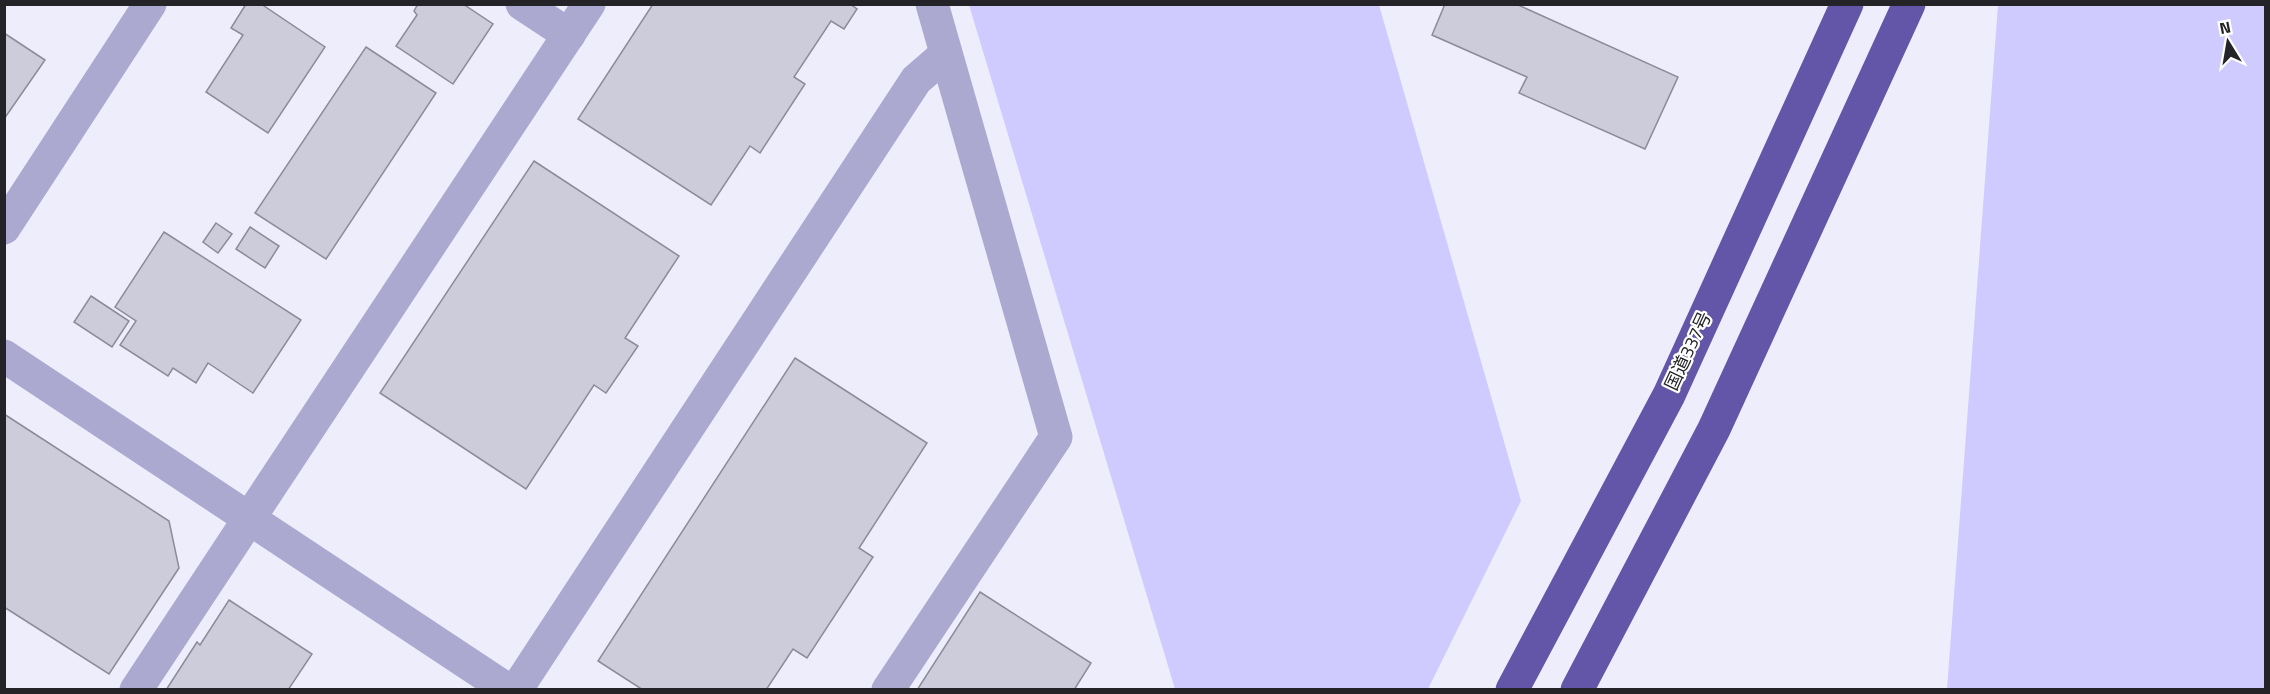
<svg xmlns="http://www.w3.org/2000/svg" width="2270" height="694" font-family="'Titillium Web','Noto Sans JP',sans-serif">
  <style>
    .green { fill: #cfcbfe }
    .building { fill: #cdccdb; stroke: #8c8b99; stroke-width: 1.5 }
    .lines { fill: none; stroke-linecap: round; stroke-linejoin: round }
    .minor { stroke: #aca9d0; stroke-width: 33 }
    .highway { stroke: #6355a7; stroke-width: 33 }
    .labels { text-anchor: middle; stroke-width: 4.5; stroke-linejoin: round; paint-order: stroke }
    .street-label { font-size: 18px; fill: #232328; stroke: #fff }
  </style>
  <rect width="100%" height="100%" fill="#eeedfc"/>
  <g class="green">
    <polygon points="969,5 1379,5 1521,501 1428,689 1175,689"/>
    <polygon points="1998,5 2265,5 2265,689 1947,689"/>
  </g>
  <g class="building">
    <polygon points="246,4 261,4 325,47 268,133 206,92 243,35 231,28"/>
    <polygon points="418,4 463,4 493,24 453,84 396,46 417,15 414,11"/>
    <polygon points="653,4 850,4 857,9 844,29 831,21 794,77 805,84 760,153 750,146 711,205 578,119"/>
    <polygon points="1445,4 1516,4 1678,77 1645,149 1519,93 1527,77 1432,35"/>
    <polygon points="4,33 45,60 4,119"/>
    <polygon points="366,47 436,93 326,259 255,213"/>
    <polygon points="534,161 679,256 625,338 638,346 606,393 594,385 526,489 380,393"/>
    <polygon points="216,223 232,234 218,253 203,242"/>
    <polygon points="250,227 279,246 265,268 236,249"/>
    <polygon points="164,232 301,320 253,393 208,363 196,383 173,368 168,376 120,345 136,321 115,307"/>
    <polygon points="91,296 129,321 112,347 74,322"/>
    <polygon points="795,358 927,443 859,548 873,557 807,658 793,649 766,690 643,690 598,661"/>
    <polygon points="4,414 169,521 179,568 109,674 4,607"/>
    <polygon points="980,592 1091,663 1074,690 917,690"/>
    <polygon points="229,600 312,654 288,690 166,690 197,642 200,645"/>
  </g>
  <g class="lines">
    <g class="minor">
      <polyline points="522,4 569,35"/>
      <polyline points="4,228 150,4"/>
      <polyline points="4,356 508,690"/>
      <polyline points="136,690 589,4"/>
      <polyline points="516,690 916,80 946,54"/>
      <polyline points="888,690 1056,437 932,4"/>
    </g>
    <g class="highway">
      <polyline points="1512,690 1669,395 1847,4"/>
      <polyline points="1577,690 1714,429 1909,4"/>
    </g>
  </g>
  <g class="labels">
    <g class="street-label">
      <text transform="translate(1688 351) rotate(-65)" y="6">国道337号</text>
    </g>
  </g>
  <rect width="2270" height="694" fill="none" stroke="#232328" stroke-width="12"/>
  <g transform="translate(2228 42) rotate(349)" stroke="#ffffff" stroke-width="4.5" paint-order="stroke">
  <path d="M0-4.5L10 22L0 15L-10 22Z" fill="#232328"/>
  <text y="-9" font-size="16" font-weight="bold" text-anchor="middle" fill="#232328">N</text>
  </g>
</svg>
